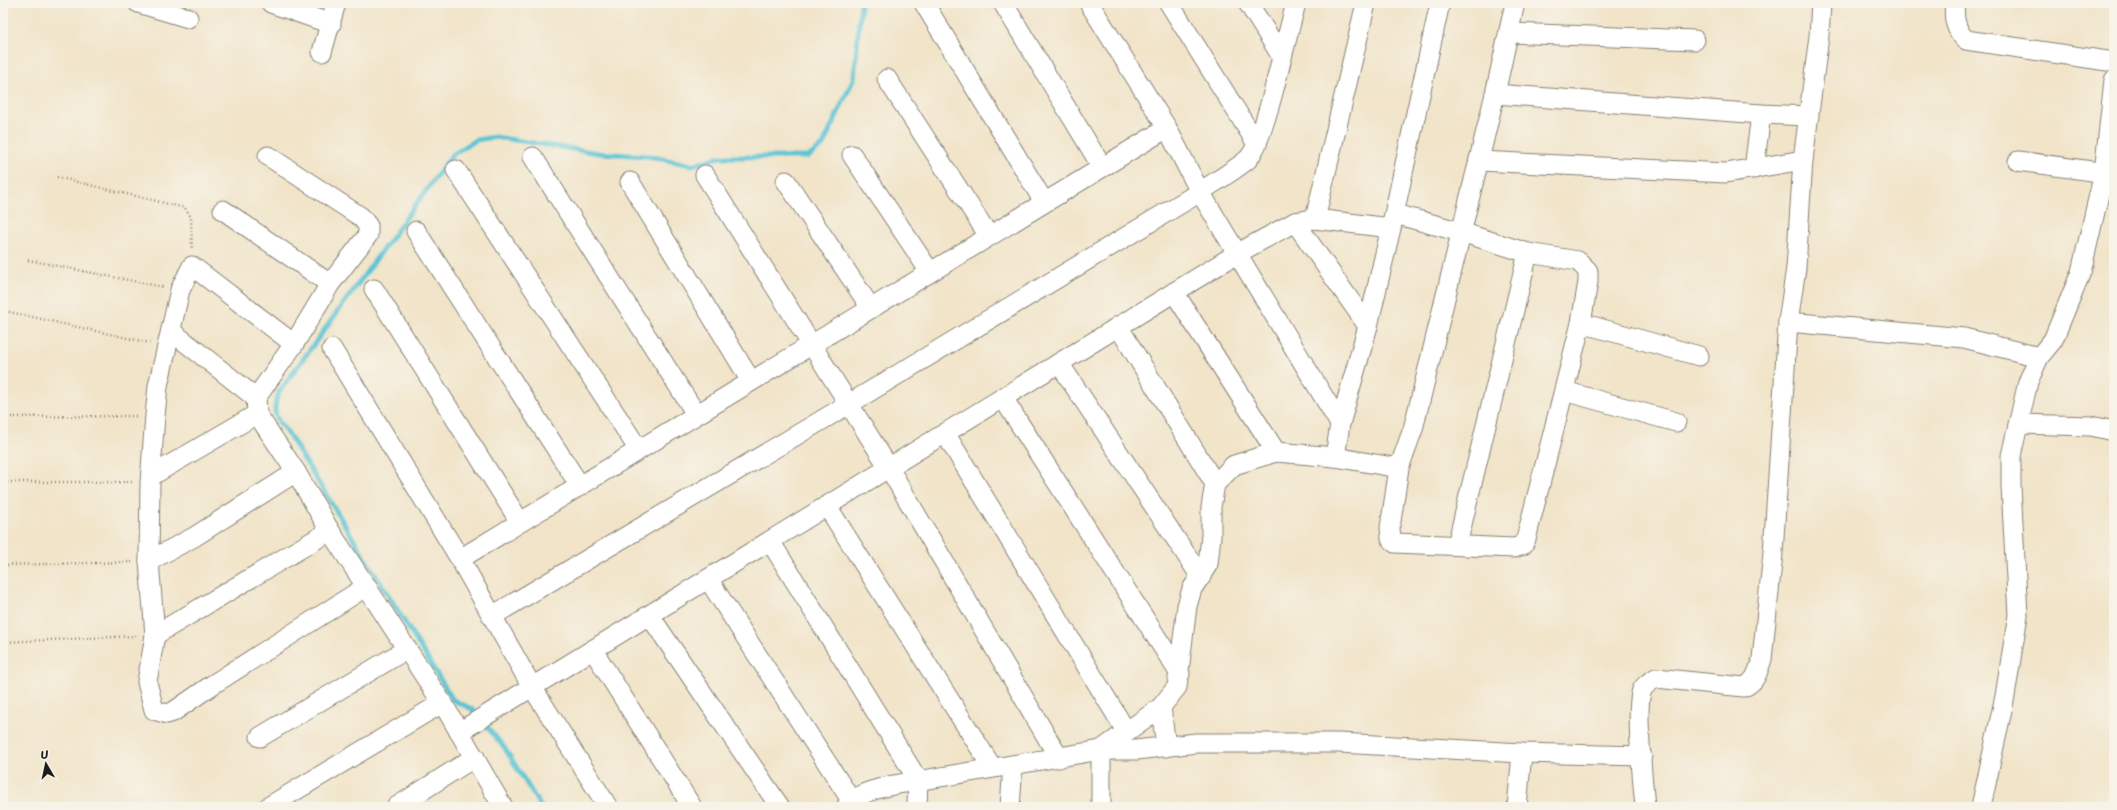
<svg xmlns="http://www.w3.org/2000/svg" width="2117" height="810" font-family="Sriracha,sans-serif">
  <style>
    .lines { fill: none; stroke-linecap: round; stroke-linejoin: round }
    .stream { stroke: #5bc5d5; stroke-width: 5 }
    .street-casing { stroke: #868072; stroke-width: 21 }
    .path { stroke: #868072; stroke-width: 2.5; stroke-dasharray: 1 3; stroke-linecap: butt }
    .street { stroke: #fff; stroke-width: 19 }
  </style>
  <rect width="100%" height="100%" fill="#f7f3e8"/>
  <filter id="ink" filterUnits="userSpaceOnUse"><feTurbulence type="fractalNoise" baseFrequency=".025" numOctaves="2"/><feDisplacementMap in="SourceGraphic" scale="8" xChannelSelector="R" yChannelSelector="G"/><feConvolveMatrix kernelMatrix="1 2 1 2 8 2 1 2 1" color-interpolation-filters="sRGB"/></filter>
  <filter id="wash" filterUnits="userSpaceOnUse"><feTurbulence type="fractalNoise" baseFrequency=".012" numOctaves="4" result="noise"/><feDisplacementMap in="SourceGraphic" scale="16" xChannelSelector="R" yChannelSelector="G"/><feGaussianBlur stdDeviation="0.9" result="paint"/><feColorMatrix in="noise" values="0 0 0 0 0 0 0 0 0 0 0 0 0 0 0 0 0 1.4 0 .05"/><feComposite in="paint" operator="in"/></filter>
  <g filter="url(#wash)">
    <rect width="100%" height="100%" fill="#f1e4c9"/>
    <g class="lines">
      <g class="stream">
        <path d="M478,716L472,709L453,700L291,438C277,420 270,415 279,392L452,155L476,140L495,137L598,153L648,156L692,165L719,157H808L823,145L854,78L861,3"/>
        <polyline points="483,722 504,747 541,807"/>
      </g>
    </g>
  </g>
  <g filter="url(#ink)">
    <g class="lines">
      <g class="street-casing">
        <g id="street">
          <polyline points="138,3 188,18"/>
          <polyline points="271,3 331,24"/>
          <polyline points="924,3 1044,202"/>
          <polyline points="1003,3 1102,167"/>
          <polyline points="1089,3 1167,128 1200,192 1340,424"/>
          <polyline points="1169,3 1257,144"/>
          <path d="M1955,3C1953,17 1955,30 1966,40L2114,62"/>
          <polyline points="1509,33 1695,40"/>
          <polyline points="322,52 336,3"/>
          <polyline points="1282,57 1296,3"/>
          <polyline points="887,79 989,236"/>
          <polyline points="1495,94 1761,114 1809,116"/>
          <polyline points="852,155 930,272"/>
          <polyline points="268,156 361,217 368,226 368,235 330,284 294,344 256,398 257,414 296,472 330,531 446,709 503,807"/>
          <polyline points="533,157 696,414"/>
          <polyline points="1479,161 1726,173 1803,160"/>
          <polyline points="2018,161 2114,174"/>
          <polyline points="1754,169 1761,114"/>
          <polyline points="456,170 639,450"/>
          <polyline points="705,175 889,468 1059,758"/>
          <polyline points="786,181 871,308"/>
          <polyline points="630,182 751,381"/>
          <polyline points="223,210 330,284"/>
          <polyline points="1395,214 1461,232 1528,253 1578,261 1588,271 1588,282 1581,323 1526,539 1523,545 1514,548 1395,543 1391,539 1390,528 1399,468"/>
          <polyline points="1315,219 1366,3"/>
          <polyline points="1295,222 1368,326"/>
          <polyline points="416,231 580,486"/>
          <polyline points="374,289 520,522"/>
          <polyline points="1174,292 1276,452"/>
          <polyline points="1788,322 1964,338 2039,357"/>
          <polyline points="1581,323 1699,356"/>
          <polyline points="1118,326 1215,484"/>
          <polyline points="171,331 256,398"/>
          <polyline points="294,344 192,266 180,290 158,386 155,416 150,482 149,561 155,635 147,682 154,710 167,714 173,712 212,685 367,586"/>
          <polyline points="332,349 460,559 532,687 608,807"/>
          <polyline points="1059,363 1201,577"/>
          <polyline points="1564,391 1676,422"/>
          <polyline points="1003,398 1180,674"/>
          <polyline points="2018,424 2091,426 2114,431"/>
          <polyline points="945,433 1126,731"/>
          <polyline points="1335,457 1340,424 1368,326 1391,228"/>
          <polyline points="151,476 257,414"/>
          <polyline points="827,506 992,767"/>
          <polyline points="770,541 918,780 917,807"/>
          <polyline points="1457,545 1528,253"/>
          <polyline points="460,559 1167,128"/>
          <polyline points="149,561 194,537 296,472"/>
          <polyline points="708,579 851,800"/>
          <path d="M492,616L849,404L1200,192C1216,181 1234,171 1248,159C1261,146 1277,78 1282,57L1248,3"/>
          <polyline points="650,616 780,807"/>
          <polyline points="155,635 330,531"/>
          <polyline points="593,650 692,807"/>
          <polyline points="1161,707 1166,747"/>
          <polyline points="459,732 1238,253 1295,222 1315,219 1391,228 1440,3"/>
          <polyline points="260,737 407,649"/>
          <polyline points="268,807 442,703"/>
          <polyline points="396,807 475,757"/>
          <path d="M846,807C857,793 877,789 893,785L1101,750L1161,707L1177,687L1187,606L1192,589L1208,564L1211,536V507L1215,484L1234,465L1276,452L1335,457L1399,468L1413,429L1422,393L1495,94L1515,3"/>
          <polyline points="1010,807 1013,765"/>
          <polyline points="1101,807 1101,750 1136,750 1196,743 1339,743 1522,753 1642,756"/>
          <polyline points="1517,807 1522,753"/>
          <path d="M1645,807C1643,785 1635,705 1642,690C1645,684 1651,681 1656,678L1744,687C1756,682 1758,671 1762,659L1773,553L1788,322L1796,268L1803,160L1819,36L1821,3"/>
          <polyline points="1981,807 2005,696 2018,615 2011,486 2011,456 2028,382 2039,357 2053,340 2081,272 2104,173 2114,80"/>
        </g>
      </g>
      <g class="path">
        <polyline points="57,177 185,208 191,217 192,250"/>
        <polyline points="28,260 163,287"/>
        <polyline points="5,311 150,343"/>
        <polyline points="3,417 138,416"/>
        <polyline points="3,482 132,482"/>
        <polyline points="3,565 133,562"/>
        <polyline points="3,642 136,636"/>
      </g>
      <use href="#street" class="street"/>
    </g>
  </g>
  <rect width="2117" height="810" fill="none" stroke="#f7f3e8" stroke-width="16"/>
  <g transform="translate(46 764) rotate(351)" stroke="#f7f3e8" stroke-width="3" paint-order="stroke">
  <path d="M0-3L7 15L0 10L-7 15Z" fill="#1c1c1c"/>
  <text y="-6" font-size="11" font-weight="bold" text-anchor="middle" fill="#1c1c1c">U</text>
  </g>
</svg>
